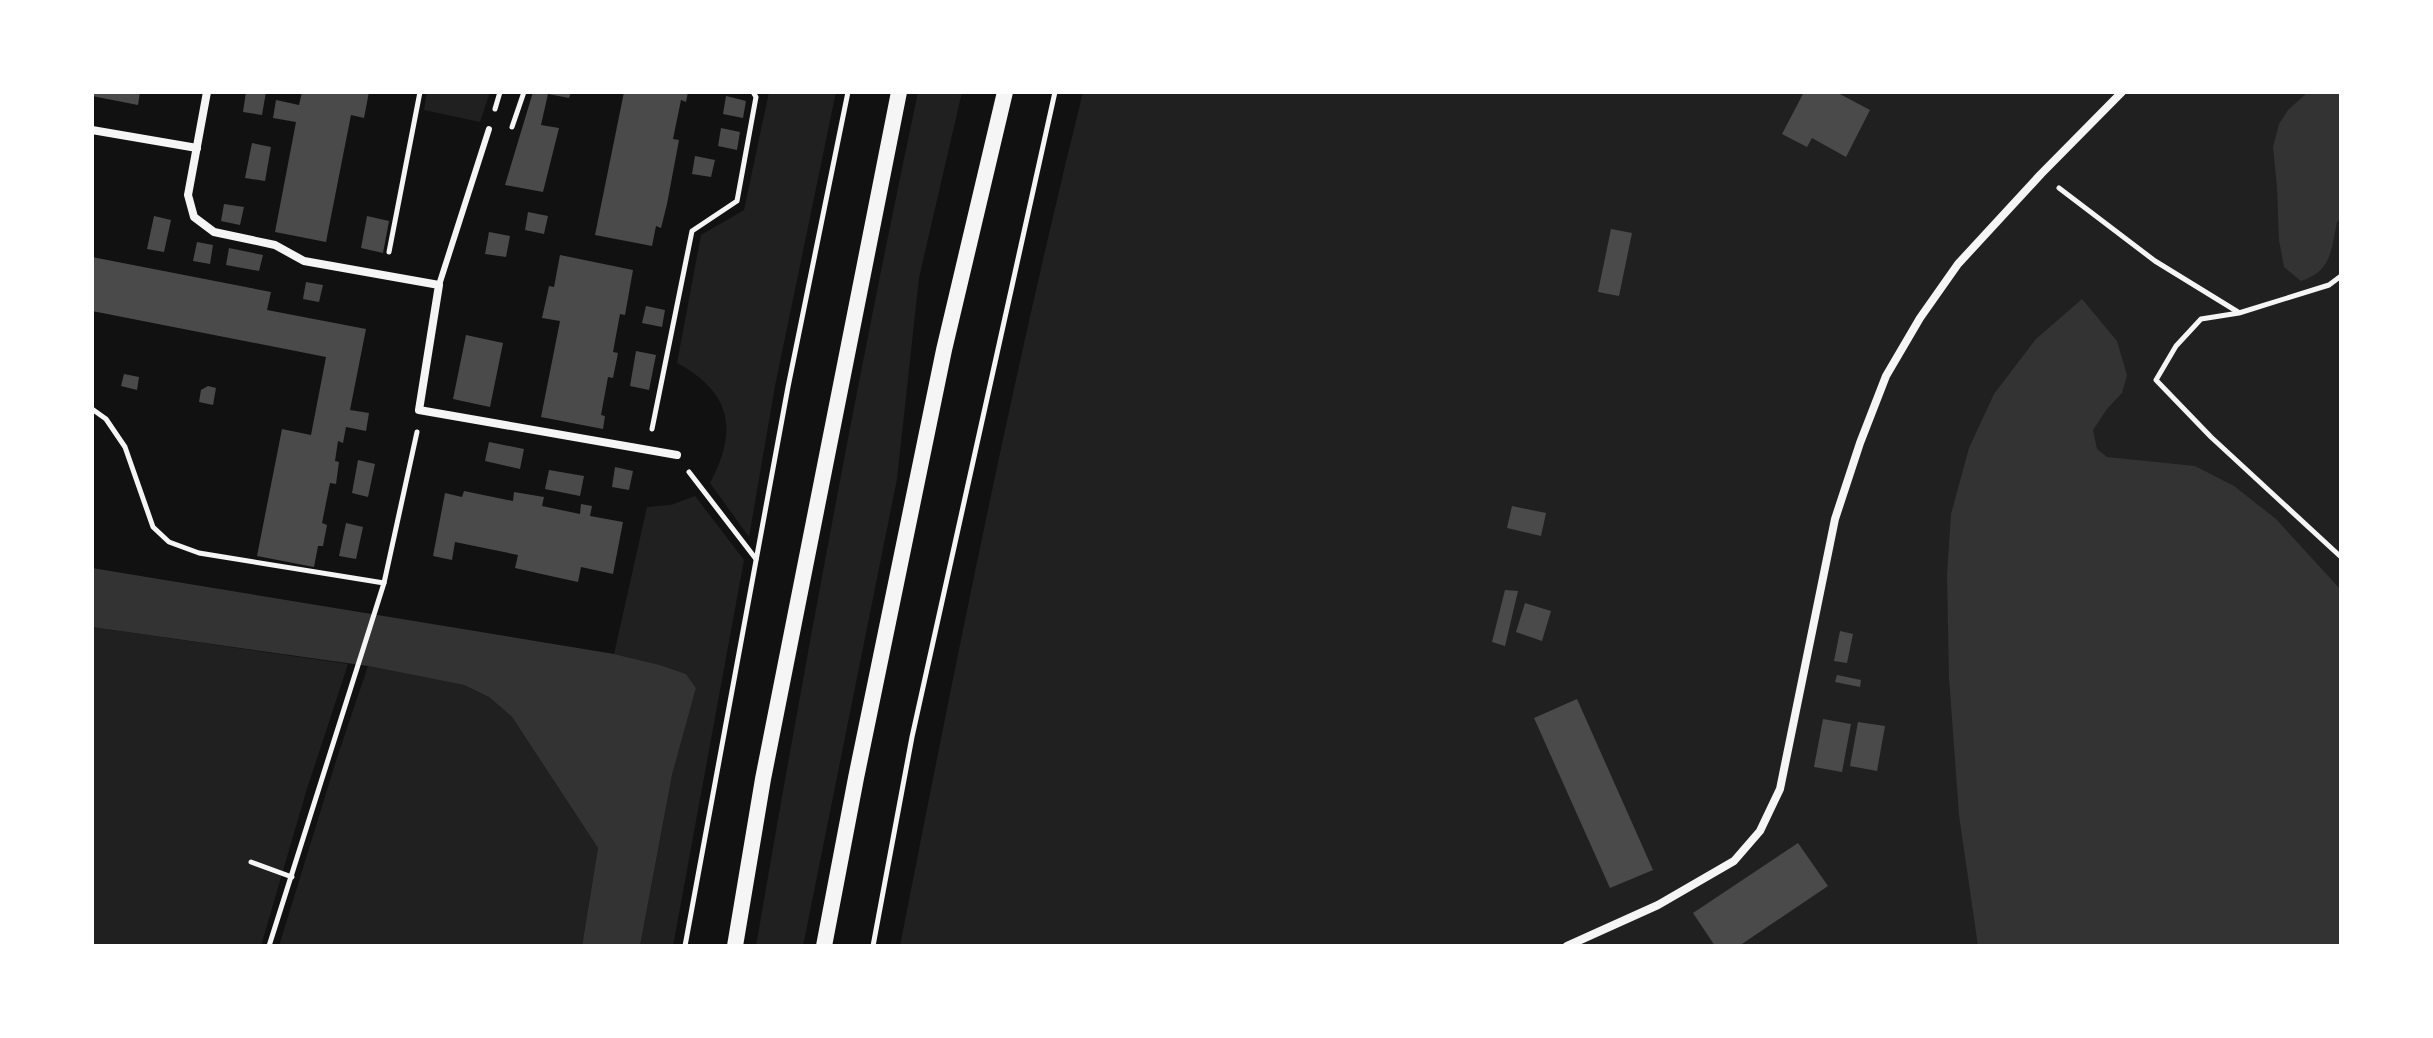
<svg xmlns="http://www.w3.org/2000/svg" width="2433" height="1038" font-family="'Crimson Pro',serif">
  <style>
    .green { fill: #202020 }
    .water { fill: #333 }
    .building { fill: #4a4a4a }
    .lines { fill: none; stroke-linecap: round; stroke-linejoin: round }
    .path { stroke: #f5f5f5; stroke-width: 5 }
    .service { stroke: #f5f5f5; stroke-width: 6 }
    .minor { stroke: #f5f5f5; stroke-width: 8 }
    .secondary { stroke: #f5f5f5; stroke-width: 16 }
  </style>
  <rect width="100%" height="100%" fill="#111"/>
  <g class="green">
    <polygon points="427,92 490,92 480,122 424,110"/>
    <path d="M769,92H836L775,386L749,537L710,483C738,430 732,393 677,363L701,235L744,210Z"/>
    <path d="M918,92H962L919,278L897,479L803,946H756C805,661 858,375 918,92Z"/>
    <path d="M1083,92H2341V946H900C956,660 1013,375 1083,92Z"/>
    <polygon points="695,496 744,560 673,946 640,946 672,775 696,688 686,674 660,665 614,654 647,507 671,505"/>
    <polygon points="92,627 348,664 306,792 261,946 92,946"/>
    <polygon points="368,666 464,685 489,697 512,717 598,848 582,946 279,946 336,761"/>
  </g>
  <g class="water">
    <path d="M2308,92H2341V218L2337,222C2331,250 2332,271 2301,281L2284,267L2279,240L2277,187L2273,147L2279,124L2288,110Z"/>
    <polygon points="2082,299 2117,341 2127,375 2122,393 2107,409 2093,430 2097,449 2107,457 2195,466 2234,486 2276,519 2341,590 2341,946 1978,946 1959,815 1949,677 1947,575 1951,514 1969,448 1994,394 2036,339"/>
    <polygon points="92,568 614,654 660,665 686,674 696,688 672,775 640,946 582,946 598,848 512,717 489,697 464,685 368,666 92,627"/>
  </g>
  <g class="building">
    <polygon points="92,92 140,92 138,105 92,96"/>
    <polygon points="246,92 266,92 262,115 243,112"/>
    <polygon points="302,92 369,92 364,118 351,115 326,242 275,232 296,122 273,118 276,100 299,105"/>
    <polygon points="533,92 571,92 569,98 548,94 541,125 559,128 543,192 505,185"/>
    <polygon points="624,92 688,92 686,102 681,100 673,139 679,140 667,204 661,228 656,226 652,246 595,235"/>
    <polygon points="1804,92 1836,92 1870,110 1846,157 1812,138 1807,147 1782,134"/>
    <polygon points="726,96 746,101 743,118 723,114"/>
    <polygon points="721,128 740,132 737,150 718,146"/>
    <polygon points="252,143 271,147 265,181 245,178"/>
    <polygon points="695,156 715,160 711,177 692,174"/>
    <polygon points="224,204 244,207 240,225 221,221"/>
    <polygon points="528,212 548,216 544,234 525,230"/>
    <polygon points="154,216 171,220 164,252 147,249"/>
    <polygon points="367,216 389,221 383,253 361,248"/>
    <polygon points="1611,229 1632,233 1619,296 1598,292"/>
    <polygon points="489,232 510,236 506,257 485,254"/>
    <polygon points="197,242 213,245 210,264 193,261"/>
    <polygon points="229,248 263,255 259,271 226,265"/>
    <polygon points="560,255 633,270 625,315 620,314 613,352 618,353 613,378 608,377 601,415 605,416 603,429 541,417 560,321 542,318 549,286 554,287"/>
    <polygon points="92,257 271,292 267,310 366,329 350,410 369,413 366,431 346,427 343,443 338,441 335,461 339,462 336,484 330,483 322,523 327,525 323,546 318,546 314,567 257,556 282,429 311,435 326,357 92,311"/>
    <polygon points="306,282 323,285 319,302 303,299"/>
    <polygon points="646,306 665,310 662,327 642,323"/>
    <polygon points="466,335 503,343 490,407 453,399"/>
    <polygon points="636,351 656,355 649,390 630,386"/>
    <polygon points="124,374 139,377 137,390 121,386"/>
    <polygon points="208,386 216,388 213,405 199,402 201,390"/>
    <polygon points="489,442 524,449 520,469 485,461"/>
    <polygon points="358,460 375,464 368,497 352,493"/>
    <polygon points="615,467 633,471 629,490 612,487"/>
    <polygon points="549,470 584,476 580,496 545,489"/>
    <polygon points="464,491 513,501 514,492 544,497 542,506 580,514 581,504 592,506 590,516 623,522 613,574 581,567 578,582 546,575 515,568 518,555 455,542 452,560 433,556 445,493 462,497"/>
    <polygon points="1512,506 1546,513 1541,536 1507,528"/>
    <polygon points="346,523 363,527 356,559 339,556"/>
    <polygon points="1505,590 1518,591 1505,646 1492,642"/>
    <polygon points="1525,603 1551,611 1542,641 1516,632"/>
    <polygon points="1840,631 1853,634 1847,663 1834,661"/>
    <polygon points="1837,675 1861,680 1860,687 1835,682"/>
    <polygon points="1577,699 1653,870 1610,888 1534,718"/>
    <polygon points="1823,719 1851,724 1842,772 1814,767"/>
    <polygon points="1858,722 1885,726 1877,771 1850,766"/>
    <polygon points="1798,843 1828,886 1739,946 1715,946 1693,913"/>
  </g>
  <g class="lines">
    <g class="path">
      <polyline points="495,109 500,92"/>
      <polyline points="512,127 524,92"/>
      <polyline points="2059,188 2155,261 2238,312"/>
      <polyline points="389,252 420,92"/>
      <polyline points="2341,276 2329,285 2239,313 2201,319 2176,346 2156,380 2211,437 2341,557"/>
      <polyline points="92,409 106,419 125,447 153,527 169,542 199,553 384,583"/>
      <polyline points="652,429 692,231 737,201 756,97 753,92"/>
      <polyline points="689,472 756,559"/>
      <polyline points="251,862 292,877"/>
      <polyline points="269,946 384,583 417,432"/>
      <polyline points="685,946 788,387 848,92"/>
      <polyline points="873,946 912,737 1055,92"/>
    </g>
    <polyline class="service" points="439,285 489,129"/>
    <g class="minor">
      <polyline points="207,92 188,195 194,217 214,232 275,245 304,261 439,285 419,410 677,455"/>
      <polyline points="92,130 197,148"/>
      <polyline points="1567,946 1658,905 1734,861 1760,831 1780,789 1835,519 1860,443 1886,376 1920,318 1958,264 2041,174 2122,92"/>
    </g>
    <g class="secondary">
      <polyline points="735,946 763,779 899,92"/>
      <polyline points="824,946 856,778 944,350 1005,92"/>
    </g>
  </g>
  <rect width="2433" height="1038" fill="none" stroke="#ffffff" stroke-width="188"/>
</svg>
